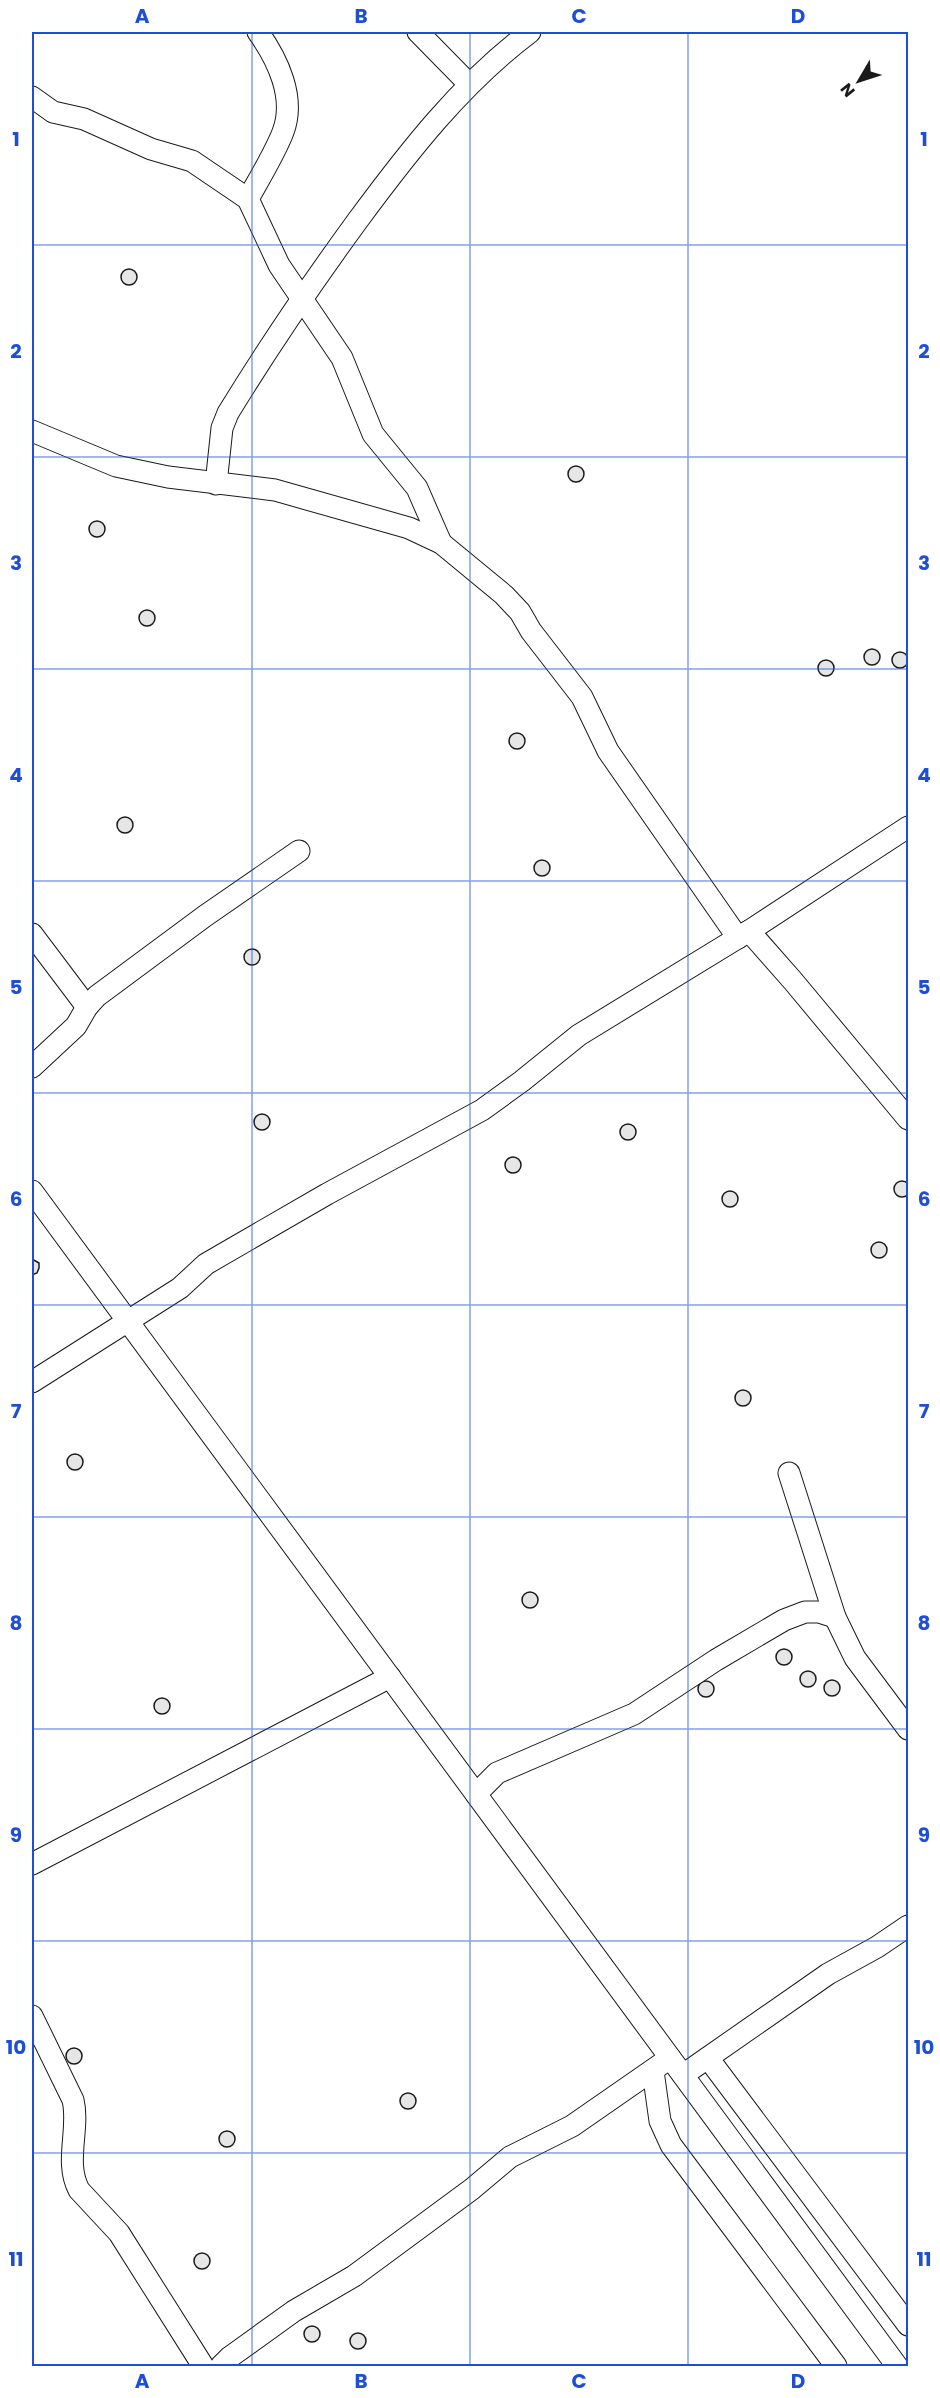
<svg xmlns="http://www.w3.org/2000/svg" width="940" height="2398" font-family="Poppins,sans-serif">
  <style>
    .building { fill: #e6e6e6; stroke: #1a1a1a; stroke-width: 1.5 }
    .lines { fill: none; stroke-linecap: round; stroke-linejoin: round }
    .minor-casing { stroke: #1a1a1a; stroke-width: 23 }
    .minor { stroke: #fff; stroke-width: 21 }
    .grid { fill: none; stroke: #1d4ed8; stroke-width: 1.5; stroke-opacity: 0.55 }
    .neatline { fill: none; stroke: #1d4ed8; stroke-width: 2 }
    .grid-label { font-size: 20px; text-anchor: middle; font-weight: bold; fill: #1d4ed8 }
  </style>
  <rect width="100%" height="100%" fill="#fff"/>
  <g class="building">
    <circle cx="129" cy="277" r="8"/>
    <circle cx="576" cy="474" r="8"/>
    <circle cx="97" cy="529" r="8"/>
    <circle cx="147" cy="618" r="8"/>
    <circle cx="872" cy="657" r="8"/>
    <circle cx="900" cy="660" r="8"/>
    <circle cx="826" cy="668" r="8"/>
    <circle cx="517" cy="741" r="8"/>
    <circle cx="125" cy="825" r="8"/>
    <circle cx="542" cy="868" r="8"/>
    <circle cx="252" cy="957" r="8"/>
    <circle cx="262" cy="1122" r="8"/>
    <circle cx="628" cy="1132" r="8"/>
    <circle cx="513" cy="1165" r="8"/>
    <circle cx="902" cy="1189" r="8"/>
    <circle cx="730" cy="1199" r="8"/>
    <circle cx="879" cy="1250" r="8"/>
    <polygon points="32,1259 39,1263 39,1268 37,1273 32,1275"/>
    <circle cx="743" cy="1398" r="8"/>
    <circle cx="75" cy="1462" r="8"/>
    <circle cx="530" cy="1600" r="8"/>
    <circle cx="784" cy="1657" r="8"/>
    <circle cx="808" cy="1679" r="8"/>
    <circle cx="832" cy="1688" r="8"/>
    <circle cx="706" cy="1689" r="8"/>
    <circle cx="162" cy="1706" r="8"/>
    <circle cx="74" cy="2056" r="8"/>
    <circle cx="408" cy="2101" r="8"/>
    <circle cx="227" cy="2139" r="8"/>
    <circle cx="202" cy="2261" r="8"/>
    <circle cx="312" cy="2334" r="8"/>
    <circle cx="358" cy="2341" r="8"/>
  </g>
  <g class="lines">
    <g class="minor-casing">
      <g id="minor">
        <polyline points="418,32 469,84"/>
        <polyline points="32,97 53,112 84,119 151,149 192,161 248,199 279,265 342,358 373,434 417,488 441,543"/>
        <path d="M248,199C259,179 275,153 283,132C296,98 278,60 258,32"/>
        <polyline points="32,431 116,466 168,477 275,490 409,528 441,543 504,595 520,612 531,631 582,697 608,751 738,938"/>
        <path d="M216,484L222,428L228,413C269,346 312,283 358,220C409,151 461,84 530,32"/>
        <polyline points="749,931 793,981 908,1119"/>
        <polyline points="32,934 87,1007"/>
        <polyline points="32,1067 76,1026 87,1007 97,996 205,916 299,851"/>
        <polyline points="32,1191 897,2366"/>
        <polyline points="32,1382 180,1288 206,1264 327,1194 482,1110 522,1081 579,1035 749,931 908,827"/>
        <polyline points="789,1473 835,1617 855,1658 908,1729"/>
        <polyline points="476,1794 497,1773 634,1714 716,1660 784,1620 805,1612 819,1612 835,1617"/>
        <polyline points="32,1864 390,1677"/>
        <path d="M32,2016L73,2100C80,2129 64,2162 79,2190L119,2233L203,2366"/>
        <polyline points="708,2058 908,2325"/>
        <polyline points="653,2071 660,2121 671,2145 836,2366"/>
        <polyline points="683,2075 828,1974 877,1947 908,1926"/>
        <polyline points="221,2366 230,2357 294,2311 354,2276 472,2189 510,2157 572,2126 670,2058"/>
      </g>
    </g>
    <use href="#minor" class="minor"/>
  </g>
  <path class="grid" d="M252,32V2366M470,32V2366M688,32V2366M32,245H908M32,457H908M32,669H908M32,881H908M32,1093H908M32,1305H908M32,1517H908M32,1729H908M32,1941H908M32,2153H908"/>
  <rect width="940" height="2398" fill="none" stroke="#ffffff" stroke-width="66"/>
  <g transform="translate(859 81) rotate(231)" stroke="#ffffff" stroke-width="4.5" paint-order="stroke">
  <path d="M0-4.5L10 22L0 15L-10 22Z" fill="#1a1a1a"/>
  <text y="-9" font-size="16" font-weight="bold" text-anchor="middle" fill="#1a1a1a">N</text>
  </g>
  <rect x="33" y="33" width="874" height="2332" class="neatline"/>
  <g class="grid-label">
    <text x="142" y="23">A</text>
    <text x="361" y="23">B</text>
    <text x="579" y="23">C</text>
    <text x="798" y="23">D</text>
    <text x="16" y="146">1</text>
    <text x="924" y="146">1</text>
    <text x="16" y="358">2</text>
    <text x="924" y="358">2</text>
    <text x="16" y="570">3</text>
    <text x="924" y="570">3</text>
    <text x="16" y="782">4</text>
    <text x="924" y="782">4</text>
    <text x="16" y="994">5</text>
    <text x="924" y="994">5</text>
    <text x="16" y="1206">6</text>
    <text x="924" y="1206">6</text>
    <text x="16" y="1418">7</text>
    <text x="924" y="1418">7</text>
    <text x="16" y="1630">8</text>
    <text x="924" y="1630">8</text>
    <text x="16" y="1842">9</text>
    <text x="924" y="1842">9</text>
    <text x="16" y="2054">10</text>
    <text x="924" y="2054">10</text>
    <text x="16" y="2266">11</text>
    <text x="924" y="2266">11</text>
    <text x="142" y="2388">A</text>
    <text x="361" y="2388">B</text>
    <text x="579" y="2388">C</text>
    <text x="798" y="2388">D</text>
  </g>
</svg>
